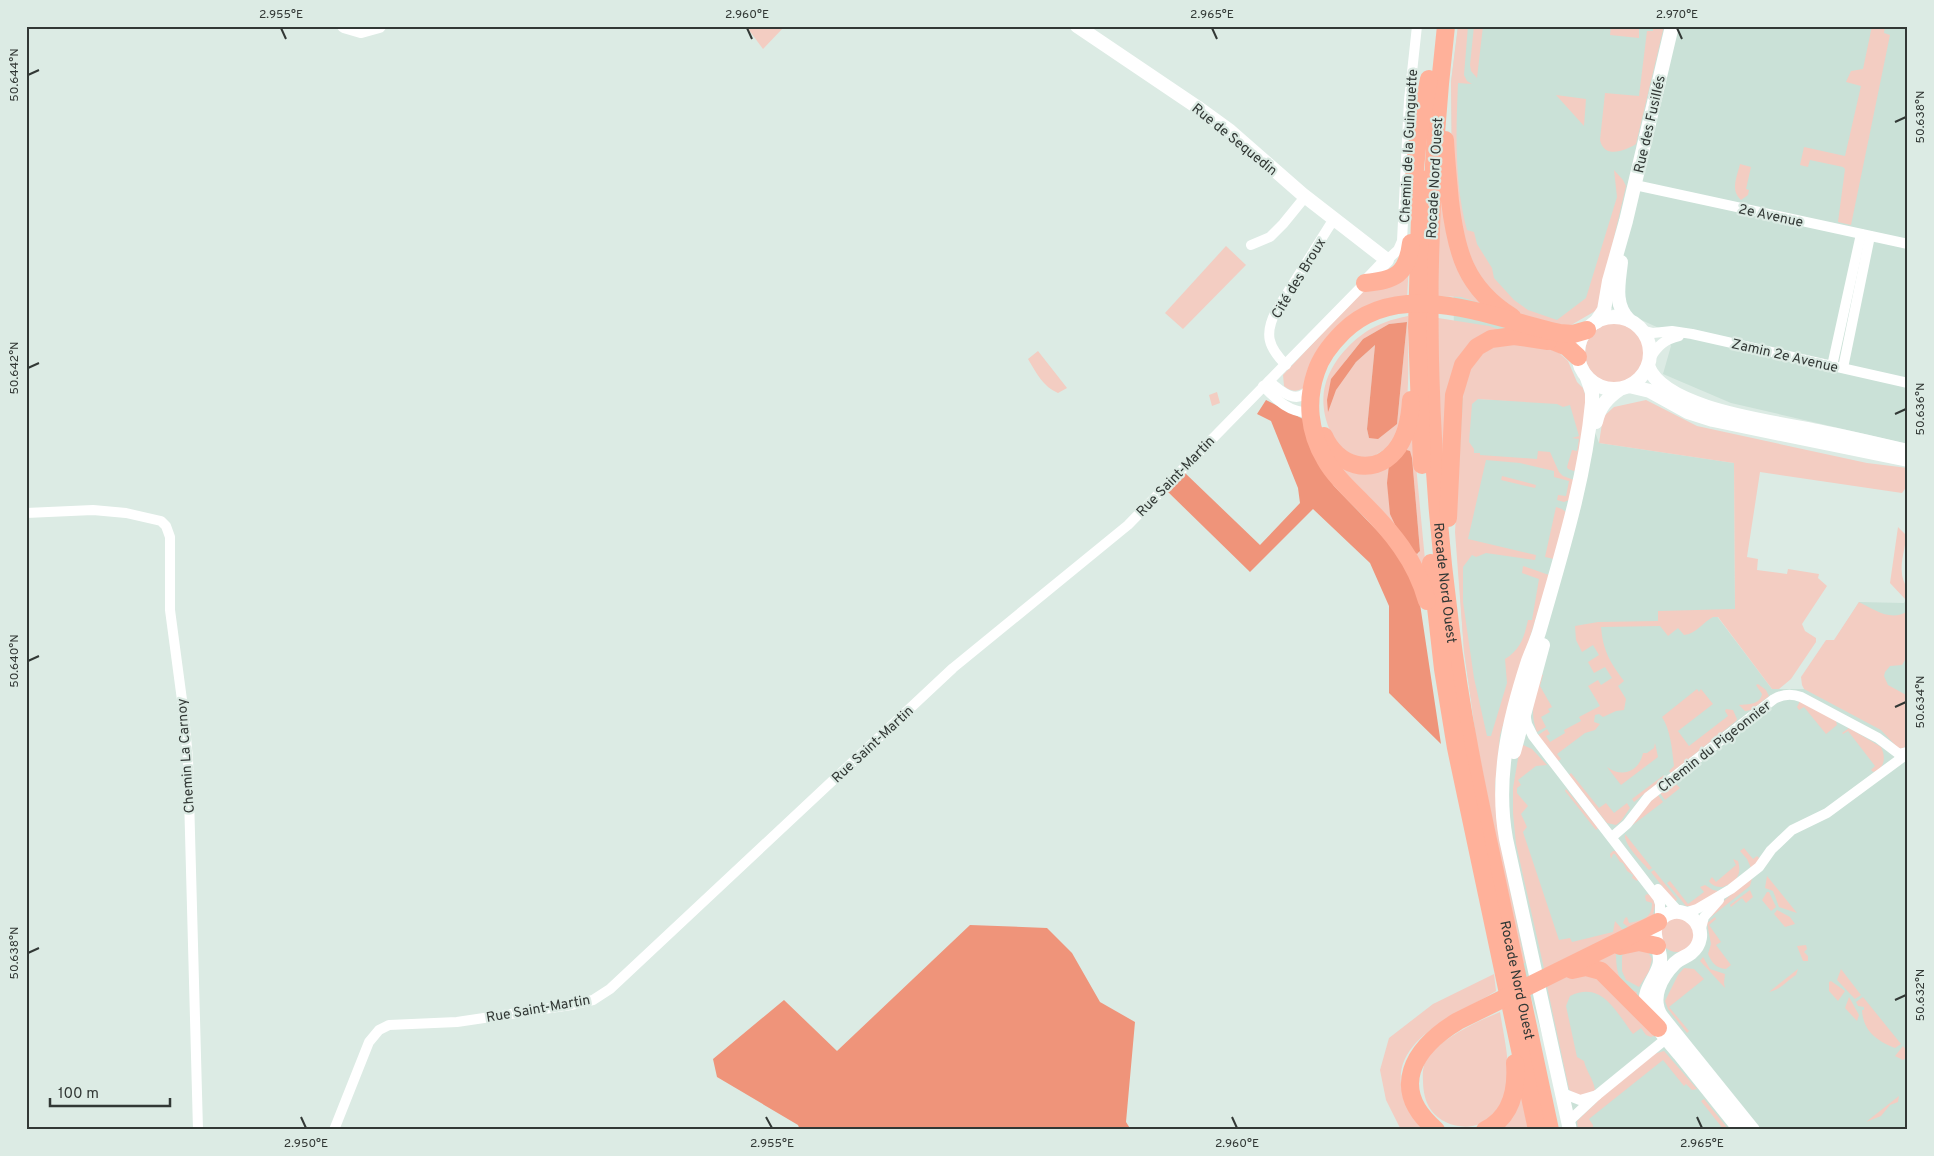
<svg xmlns="http://www.w3.org/2000/svg" width="1934" height="1156" font-family="Overpass,sans-serif">
  <style>
    .built { fill: #cae1d7 }
    .green { fill: #f3cdc2; fill-rule: evenodd }
    .forest { fill: #ef947a }
    .lines { fill: none; stroke-linecap: round; stroke-linejoin: round }
    .street { stroke: #fff; stroke-width: 10 }
    .secondary { stroke: #fff; stroke-width: 14 }
    .highway { stroke: #ffb19a; stroke-width: 18 }
    .ticks { fill: none; stroke: #323835; stroke-width: 2 }
    .labels { text-anchor: middle; stroke-width: 4.5; stroke-linejoin: round; paint-order: stroke }
    .street-label { font-size: 14px; fill: #323835; stroke: #dcebe4 }
    .neatline { fill: none; stroke: #323835; stroke-width: 2 }
    .ticks-label { font-size: 12px; text-anchor: middle; fill: #323835 }
  </style>
  <rect width="100%" height="100%" fill="#dcebe4"/>
  <g class="built">
    <polygon points="1458,26 1908,26 1908,444 1731,403 1663,374 1671,346 1661,329 1624,312 1601,305 1566,328 1454,336 1451,82"/>
    <polygon points="1455,398 1587,404 1587,410 1599,443 1734,463 1735,610 1713,611 1772,689 1804,689 1859,602 1904,603 1908,597 1908,1130 1570,1130 1521,963 1477,743 1464,651 1459,580"/>
  </g>
  <g class="green">
    <polygon points="746,26 785,26 763,49"/>
    <path d="M1458,26H1468L1464,75L1467,81L1472,84L1458,83C1456,131 1454,183 1467,230L1474,232L1477,244L1492,268L1494,278L1514,300L1528,310L1557,320L1586,298L1617,197L1614,170L1623,180L1626,186L1597,310L1566,328L1526,318L1510,309L1495,296L1466,258L1452,176L1451,82Z"/>
    <polygon points="1474,26 1483,26 1477,78 1471,71 1470,65"/>
    <polygon points="1611,26 1639,29 1639,38 1610,35"/>
    <path d="M1653,26H1664L1636,144C1625,151 1604,159 1600,140L1605,93L1639,96L1647,31H1653Z"/>
    <polygon points="1872,26 1885,26 1884,33 1890,35 1851,225 1838,222 1845,169 1843,167 1810,160 1808,167 1800,165 1804,147 1845,156 1861,86 1846,82 1851,71 1863,69"/>
    <polygon points="1556,95 1586,99 1584,126"/>
    <path d="M1740,164L1751,167L1746,189L1749,190L1748,195L1741,200C1730,190 1737,177 1740,164Z"/>
    <polygon points="1440,180 1450,235 1486,305 1461,297 1438,296"/>
    <polygon points="1226,246 1246,265 1183,329 1165,313"/>
    <path d="M1409,263L1407,298L1364,310L1305,387C1297,392 1291,392 1284,386L1283,375L1367,286Z"/>
    <path d="M1408,316C1407,348 1411,388 1404,419C1401,431 1391,447 1380,452C1376,455 1371,458 1367,458C1334,459 1318,413 1325,386C1332,358 1359,331 1386,322C1393,319 1400,318 1408,316ZM1407,322L1397,424L1369,438L1367,429L1375,345L1356,362L1335,390L1346,360L1363,339L1389,324Z"/>
    <polygon points="1438,318 1489,326 1506,332 1474,344 1441,461"/>
    <circle cx="1615" cy="353" r="30"/>
    <path d="M1496,344L1540,345L1559,353L1568,361L1577,382L1583,388L1587,401L1576,469L1574,471L1568,469L1567,467L1572,450L1577,451L1579,439L1572,438L1579,436L1570,405L1563,407L1557,404L1478,399L1472,404L1469,442L1474,449V453H1480V455L1537,459L1538,451L1550,452L1559,472L1563,476L1574,480L1569,500L1564,502L1557,500L1558,495L1566,496L1569,481L1554,477V471L1520,463L1486,460L1468,539L1536,555L1535,560L1486,553L1476,557L1472,555L1463,567V602L1474,678L1487,736H1491L1507,683L1505,659C1521,649 1524,637 1528,620H1532L1539,579L1522,573L1523,566L1549,575L1500,735L1495,786L1499,838L1525,963H1521L1477,743L1464,651L1455,532L1464,382L1477,356Z"/>
    <path d="M1038,351L1067,388L1058,393C1043,387 1036,372 1028,359Z"/>
    <polygon points="1217,392 1220,403 1212,406 1209,395"/>
    <path d="M1646,400L1697,426L1867,463L1908,468V485L1902,493L1760,472L1747,557L1758,559L1757,570L1787,574L1788,569L1819,574L1818,578L1827,586L1802,624L1805,631L1816,638V642L1791,679L1779,689H1772L1718,617H1713C1703,622 1696,634 1684,635L1678,628L1668,636L1660,626L1601,627C1603,651 1610,662 1624,681L1618,686L1626,699L1624,710L1616,711L1603,717L1599,714L1595,715L1594,722L1600,724L1595,730L1585,733L1557,754L1561,759L1558,761L1538,735L1547,729L1550,734L1546,736L1550,742L1565,733L1564,730L1581,721L1579,717L1600,706L1588,686L1598,680L1601,685L1612,678L1605,667L1594,673L1588,662L1599,655L1593,645L1582,652L1576,640L1575,626L1598,622L1658,621V611L1735,609L1734,463L1599,443L1603,417L1614,407Z"/>
    <path d="M1412,423L1427,581L1339,473L1333,458L1376,468ZM1412,458L1420,551L1418,554Z"/>
    <polygon points="1502,476 1536,485 1535,488 1501,480"/>
    <polygon points="1556,507 1562,509 1567,513 1554,559 1545,557"/>
    <path d="M1898,527L1906,535C1906,547 1900,561 1902,574C1903,584 1911,590 1906,600L1890,583Z"/>
    <path d="M1859,602C1875,610 1891,622 1908,611V655L1902,665L1890,666L1885,672L1884,676L1888,685L1908,696V744L1902,749L1898,748L1881,730L1804,689L1802,685L1801,677L1826,640H1834Z"/>
    <path d="M1540,674L1543,675L1540,686L1552,707L1548,709L1550,712L1541,717L1546,727L1537,732C1529,711 1535,695 1540,674Z"/>
    <path d="M1758,684L1766,690L1769,696L1751,710L1745,711L1739,705C1748,704 1760,705 1762,694L1756,685Z"/>
    <path d="M1697,689L1699,692L1701,689L1713,704L1678,731L1689,746L1728,716L1725,711L1726,709L1733,710L1737,719L1736,721L1671,773L1669,771L1674,766C1672,750 1671,731 1662,717Z"/>
    <polygon points="1800,701 1836,721 1837,725 1826,734 1804,707 1799,710 1797,707"/>
    <path d="M1849,728L1881,747C1886,757 1885,769 1873,772L1871,770L1875,766L1848,731L1843,734L1842,733Z"/>
    <path d="M1655,743L1658,757L1621,785L1607,767C1622,778 1639,772 1643,753H1647L1654,748Z"/>
    <polygon points="1523,745 1532,749 1547,765 1536,766 1518,780 1521,785 1517,788 1517,793 1528,806 1521,814 1527,827 1523,832 1559,940 1570,938 1572,942 1613,932 1615,921 1622,929 1628,932 1545,973 1516,844 1513,813 1513,788 1520,747"/>
    <polygon points="1571,773 1599,808 1606,803 1614,813 1627,803 1630,808 1621,821 1616,825 1607,823 1569,775"/>
    <polygon points="1664,775 1664,778 1634,802 1632,799"/>
    <polygon points="1674,782 1680,788 1665,800 1660,793"/>
    <polygon points="1566,789 1598,828 1596,830 1565,791"/>
    <polygon points="1658,795 1663,802 1626,830 1644,807"/>
    <path d="M1625,834L1652,868L1649,870C1642,862 1623,844 1625,834Z"/>
    <polygon points="1744,848 1753,859 1757,856 1759,858 1757,864 1751,868 1747,859 1740,851"/>
    <polygon points="1613,851 1616,851 1638,879 1637,881 1632,878 1633,875 1627,871 1623,863 1620,862 1615,854 1613,854 1611,859 1610,854"/>
    <path d="M1733,859L1738,861C1742,875 1737,881 1723,887C1717,887 1712,886 1709,881L1712,877L1716,882L1736,865Z"/>
    <polygon points="1654,870 1677,899 1676,901 1674,901 1651,872"/>
    <polygon points="1753,875 1750,886 1707,920 1717,907"/>
    <polygon points="1767,876 1797,913 1779,907 1773,891 1765,888"/>
    <polygon points="1670,881 1688,904 1704,892 1700,887 1705,885 1713,890 1718,891 1697,906 1686,906 1667,883"/>
    <polygon points="1750,890 1753,897 1746,903 1742,898 1731,907 1730,905"/>
    <polygon points="1767,892 1769,892 1776,907 1771,911 1762,900"/>
    <path d="M1647,894L1652,896L1655,905L1653,916L1628,927L1623,923L1625,918L1627,917L1629,923C1642,920 1652,919 1652,903L1646,901L1645,896Z"/>
    <polygon points="1777,910 1790,917 1795,924 1785,927 1774,914"/>
    <path d="M1715,917L1716,919L1709,925L1721,942L1716,945L1731,965L1726,969C1716,968 1712,963 1708,954L1711,944L1707,923Z"/>
    <circle cx="1677" cy="935" r="17"/>
    <polygon points="1806,945 1807,949 1804,952 1808,956 1808,961 1803,961 1797,946"/>
    <polygon points="1629,946 1648,952 1652,959 1649,971 1639,987 1626,980 1622,971 1622,956"/>
    <path d="M1616,952C1616,970 1618,986 1637,992L1635,999L1589,965Z"/>
    <polygon points="1703,957 1710,969 1725,974 1724,983 1725,988 1700,961"/>
    <polygon points="1684,968 1694,969 1704,979 1669,1007 1689,1031 1687,1033 1668,1009 1665,1001 1678,975"/>
    <path d="M1798,969L1796,975C1786,981 1782,989 1769,992Z"/>
    <polygon points="1841,969 1861,995 1855,999 1837,980"/>
    <path d="M1588,970L1632,1009L1654,1036L1651,1037L1646,1035L1641,1028L1633,1034C1616,1012 1602,980 1570,996L1566,1006L1577,1057L1584,1061C1586,1071 1594,1080 1595,1090C1586,1096 1577,1099 1569,1089L1547,986L1579,971Z"/>
    <path d="M1494,974L1496,991C1462,1013 1390,1037 1402,1090C1406,1107 1412,1118 1424,1130H1404L1400,1128L1386,1100L1380,1070L1389,1038L1433,1004Z"/>
    <polygon points="1831,981 1845,991 1838,1001 1829,991 1829,982"/>
    <polygon points="1849,997 1859,1015 1857,1021 1845,1008"/>
    <path d="M1863,997L1901,1044L1895,1048C1877,1041 1863,1031 1862,1010H1864V1007L1858,1006L1856,1002Z"/>
    <path d="M1500,1012C1504,1038 1512,1068 1506,1095C1505,1100 1501,1104 1498,1108C1496,1111 1494,1115 1492,1117C1474,1133 1444,1128 1431,1110C1425,1102 1423,1090 1423,1081C1422,1070 1424,1060 1431,1053C1450,1034 1476,1022 1500,1012Z"/>
    <polygon points="1903,1046 1908,1052 1908,1056 1903,1060 1895,1056"/>
    <polygon points="1664,1051 1697,1089 1692,1090 1686,1084 1684,1086 1663,1060 1589,1119 1593,1125 1593,1130 1578,1130 1577,1121 1597,1102 1596,1100 1654,1054"/>
    <polygon points="1521,1093 1528,1130 1499,1130"/>
    <polygon points="1899,1096 1898,1102 1890,1105 1881,1116 1866,1122"/>
    <polygon points="1704,1099 1729,1130 1724,1130 1701,1101"/>
  </g>
  <g class="forest">
    <polygon points="1407,322 1397,424 1378,439 1369,438 1367,429 1375,345 1356,362 1336,390 1328,412 1327,400 1331,379 1363,339 1389,324"/>
    <polygon points="1266,400 1303,419 1320,465 1334,486 1392,546 1409,574 1420,604 1441,744 1389,693 1389,606 1370,563 1313,509 1250,572 1167,491 1185,473 1260,545 1300,503 1298,488 1271,421 1257,414"/>
    <polygon points="1403,449 1410,451 1412,458 1420,551 1417,554 1414,552 1397,529 1390,514 1387,483 1389,465"/>
    <polygon points="970,925 1047,928 1072,953 1100,1002 1135,1022 1126,1122 1131,1130 800,1130 798,1125 717,1077 713,1059 784,1000 837,1051"/>
  </g>
  <g class="lines">
    <g class="street">
      <polyline points="1635,185 1908,244"/>
      <polyline points="1251,245 1270,237 1283,224 1305,197"/>
      <polyline points="1387,260 1398,250 1402,241 1409,100 1417,26"/>
      <polyline points="1641,330 1653,333 1672,331 1692,334 1908,383"/>
      <path d="M1650,359C1657,346 1665,339 1679,336"/>
      <path d="M1286,365C1268,347 1264,334 1276,311L1330,225L1336,221"/>
      <polyline points="1832,366 1861,234"/>
      <polyline points="1843,368 1870,236"/>
      <path d="M1269,381C1280,391 1298,407 1310,388"/>
      <path d="M1263,386C1276,399 1290,414 1310,412"/>
      <polyline points="26,513 93,510 126,513 161,521 166,526 170,537 170,610 184,715 188,759 198,1130"/>
      <polyline points="1525,713 1527,724 1533,736 1658,898 1660,904 1660,919"/>
      <path d="M1612,837L1627,824L1648,797L1774,699C1783,694 1791,693 1801,697L1878,738L1899,754L1908,752"/>
      <polyline points="1658,889 1679,912"/>
      <polyline points="1684,913 1697,909 1731,889 1759,867 1771,850 1792,830 1827,813 1907,754"/>
      <polyline points="1700,932 1704,917 1719,900"/>
      <polyline points="1562,1093 1580,1100 1597,1095 1568,1122"/>
      <polyline points="1597,1095 1667,1038"/>
      <polyline points="334,1130 369,1042 379,1030 389,1025 457,1022 571,1005 593,1000 610,989 953,668 1128,525 1365,283"/>
    </g>
    <g class="secondary">
      <polyline points="344,26 361,31 379,26"/>
      <polyline points="1077,26 1197,107 1230,131 1302,194 1387,260 1365,283"/>
      <path d="M1621,262C1619,282 1613,304 1629,320"/>
      <circle cx="1614" cy="353" r="36"/>
      <polyline points="1596,322 1604,310 1609,281 1626,221 1672,26"/>
      <path d="M1648,366C1664,410 1776,422 1818,431C1848,437 1878,444 1908,451"/>
      <polyline points="1629,386 1650,391 1688,412 1713,420 1908,460"/>
      <path d="M1596,422C1599,407 1607,398 1620,389"/>
      <polyline points="1514,752 1543,645"/>
      <path d="M1570,1130L1506,839C1495,778 1509,719 1528,661C1532,650 1537,640 1540,629C1561,555 1585,480 1592,403V392L1587,378"/>
      <path d="M1740,1130C1720,1105 1700,1080 1680,1055C1669,1041 1651,1024 1646,1005C1643,991 1655,979 1659,966C1665,949 1644,932 1663,917C1668,913 1674,911 1680,912C1687,913 1692,917 1696,922C1703,932 1701,945 1691,953C1686,957 1680,958 1675,963C1661,977 1649,999 1662,1017L1753,1130"/>
    </g>
    <g class="highway">
      <path id="s1" d="M1446,26C1423,225 1424,426 1450,624C1460,708 1477,790 1495,872C1513,958 1531,1044 1550,1130"/>
      <path d="M1445,140C1446,160 1448,180 1450,201C1456,251 1465,288 1512,317"/>
      <polyline points="1421,179 1417,327 1422,465"/>
      <polyline points="1413,189 1418,138 1429,79"/>
      <path d="M1365,283C1395,280 1407,275 1411,243"/>
      <polyline points="1545,338 1567,347 1578,357"/>
      <path d="M1324,436C1336,465 1372,478 1395,451C1407,437 1410,417 1411,400"/>
      <polyline points="1448,518 1454,395 1463,365 1477,347 1491,339 1514,336 1548,341"/>
      <polyline points="1431,563 1443,669 1456,748 1537,1130"/>
      <path d="M1427,601C1416,560 1391,531 1362,502C1348,488 1334,475 1325,459C1309,432 1306,401 1316,372C1321,356 1332,343 1343,332C1401,275 1494,319 1560,333L1573,334L1587,330"/>
      <polyline points="1620,946 1639,942 1657,946"/>
      <polyline points="1572,970 1586,967 1601,971 1658,1028"/>
      <path d="M1436,1130C1388,1089 1413,1048 1458,1021L1658,922"/>
      <path d="M1485,1130C1512,1117 1517,1090 1515,1063"/>
    </g>
  </g>
  <path class="ticks" d="M281,28L286,39M747,28L752,39M1212,28L1217,39M1677,28L1682,39M28,75L39,70M1895,122L1906,117M28,368L39,363M1895,414L1906,409M28,661L39,656M1895,707L1906,702M28,953L39,948M1895,1000L1906,995M301,1117L306,1128M766,1117L772,1128M1232,1117L1237,1128M1697,1117L1702,1128"/>
  <g class="labels">
    <g class="street-label">
      <text transform="translate(1649 124) rotate(-77)" y="5">Rue des Fusillés</text>
      <text transform="translate(1235 139) rotate(39)" y="5">Rue de Sequedin</text>
      <text transform="translate(1408 146) rotate(-87)" y="5">Chemin de la Guinguette</text>
      <text transform="translate(1434 178) rotate(-87)" y="5">Rocade Nord Ouest</text>
      <text transform="translate(1771 215) rotate(12)" y="5">2e Avenue</text>
      <text transform="translate(1298 278) rotate(-59)" y="5">Cité des Broux</text>
      <text transform="translate(1785 355) rotate(13)" y="5">Zamin 2e Avenue</text>
      <text transform="translate(1175 476) rotate(-46)" y="5">Rue Saint-Martin</text>
      <text dy="5" stroke="none"><textPath href="#s1" startOffset="558">Rocade Nord Ouest</textPath></text>
      <text transform="translate(872 744) rotate(-43)" y="5">Rue Saint-Martin</text>
      <text transform="translate(1714 746) rotate(-38)" y="5">Chemin du Pigeonnier</text>
      <text transform="translate(185 756) rotate(-94)" y="5">Chemin La Carnoy</text>
      <text dy="5" stroke="none"><textPath href="#s1" startOffset="962">Rocade Nord Ouest</textPath></text>
      <text transform="translate(538 1008) rotate(-10)" y="5">Rue Saint-Martin</text>
    </g>
  </g>
  <rect width="1934" height="1156" fill="none" stroke="#dcebe4" stroke-width="55"/>
  <path d="M50 1098v8h120v-8" fill="none" stroke="#323835" stroke-width="2.5"/>
  <text x="58" y="1098" font-size="15" fill="#323835" stroke="#dcebe4" stroke-width="4" paint-order="stroke">100 m</text>
  <rect x="28" y="28" width="1878" height="1100" class="neatline"/>
  <g class="ticks-label">
    <text x="281" y="18">2.955°E</text>
    <text x="747" y="18">2.960°E</text>
    <text x="1212" y="18">2.965°E</text>
    <text x="1677" y="18">2.970°E</text>
    <text transform="translate(14 75) rotate(-90)" y="4">50.644°N</text>
    <text transform="translate(1920 117) rotate(-90)" y="4">50.638°N</text>
    <text transform="translate(14 368) rotate(-90)" y="4">50.642°N</text>
    <text transform="translate(1920 409) rotate(-90)" y="4">50.636°N</text>
    <text transform="translate(14 661) rotate(-90)" y="4">50.640°N</text>
    <text transform="translate(1920 702) rotate(-90)" y="4">50.634°N</text>
    <text transform="translate(14 953) rotate(-90)" y="4">50.638°N</text>
    <text transform="translate(1920 995) rotate(-90)" y="4">50.632°N</text>
    <text x="306" y="1147">2.950°E</text>
    <text x="772" y="1147">2.955°E</text>
    <text x="1237" y="1147">2.960°E</text>
    <text x="1702" y="1147">2.965°E</text>
  </g>
</svg>
